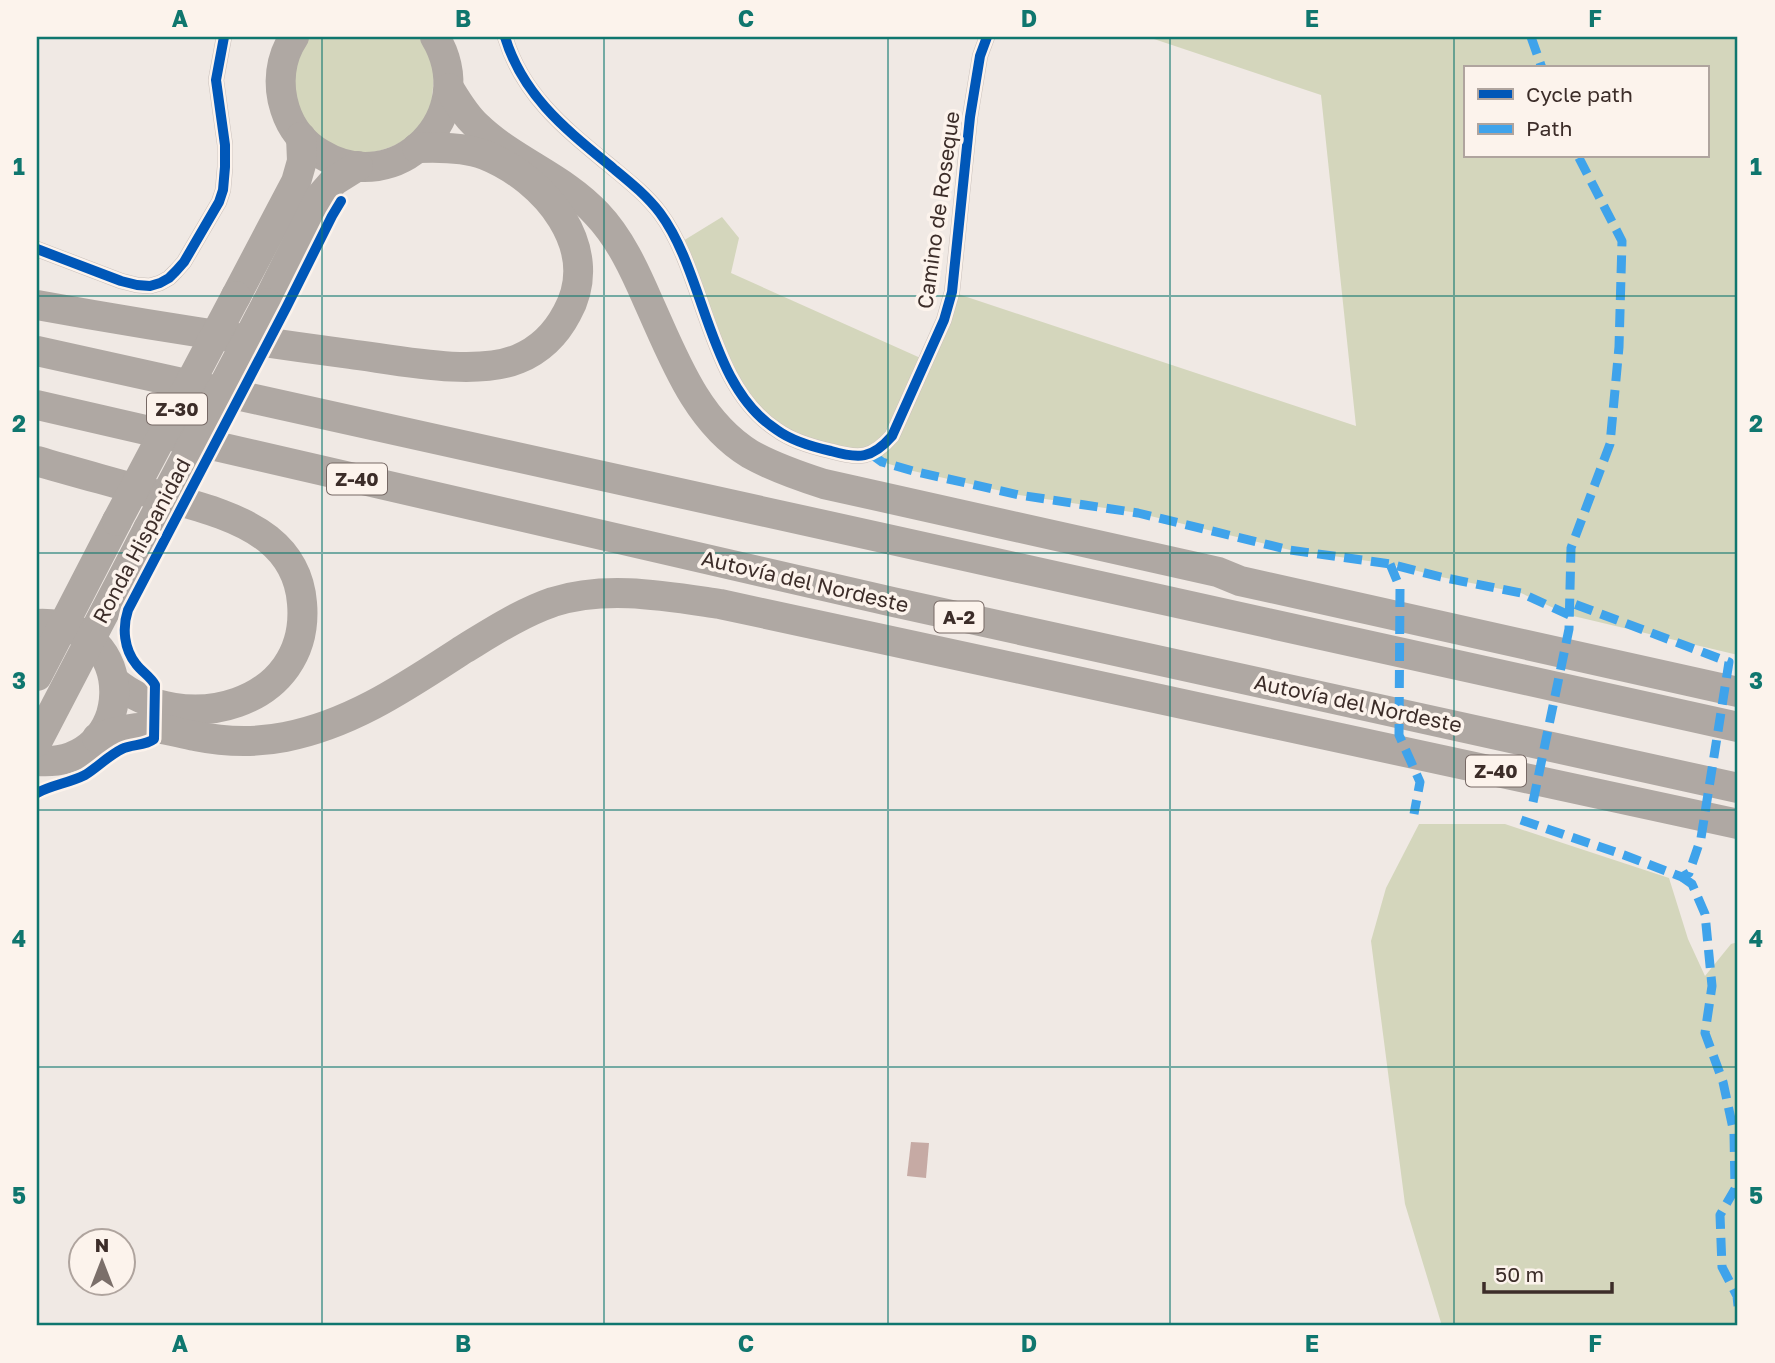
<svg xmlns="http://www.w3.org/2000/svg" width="1775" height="1363" font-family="'Golos Text',sans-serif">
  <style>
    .green { fill: #d4d6bc; fill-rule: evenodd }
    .building { fill: #c6aaa4 }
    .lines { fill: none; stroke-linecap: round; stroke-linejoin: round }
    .street { stroke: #cac1bc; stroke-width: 16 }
    .highway { stroke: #afa8a3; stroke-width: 30 }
    .highway-bridge { stroke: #afa8a3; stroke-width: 30 }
    .quiet { stroke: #3fa3eb; stroke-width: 9; stroke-dasharray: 18 9; stroke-linecap: butt }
    .cycleway-casing { stroke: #fcf3ec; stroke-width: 15 }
    .cycleway { stroke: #0057b8; stroke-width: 10 }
    .grid { fill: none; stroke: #0f766e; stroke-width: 2; stroke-opacity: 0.55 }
    .labels { text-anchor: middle; stroke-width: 7; stroke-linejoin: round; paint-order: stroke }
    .shield { fill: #fcf3ec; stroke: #766864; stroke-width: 2 }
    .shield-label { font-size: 19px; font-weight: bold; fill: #3c2d29 }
    .street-label { font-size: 21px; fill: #3c2d29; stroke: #fcf3ec }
    .neatline { fill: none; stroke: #0f766e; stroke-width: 2.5 }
    .grid-label { font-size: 23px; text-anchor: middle; font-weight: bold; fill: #0f766e }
  </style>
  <rect width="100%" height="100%" fill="#f0e9e4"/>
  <g class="green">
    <path d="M310,37H420C437,61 435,70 432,98C431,113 422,124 412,134C402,143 390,148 378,151C312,164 271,90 310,37Z"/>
    <path d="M1148,37H1738V655L1569,615L1521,593L1441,577L1390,564L1290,550L1138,513L1019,495L913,471L882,462L871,454L814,447L749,404L678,244L722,217L739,238L731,273L925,360L952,292L1356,426L1321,95ZM1465,68H1707V156H1465Z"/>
    <polygon points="1419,824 1505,824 1669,878 1688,939 1705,976 1731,944 1738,942 1738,1326 1442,1326 1405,1204 1371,941 1386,888"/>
  </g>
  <polygon class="building" points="911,1142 929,1143 926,1178 907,1176"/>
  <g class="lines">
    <g class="street">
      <path d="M505,37C523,97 568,131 614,169C631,183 647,196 660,213C706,275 708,386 777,430C792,441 813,447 831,451C859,459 872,459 892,436L944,320L952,292L970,117L980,56L987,37"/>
      <polyline points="37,249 121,281 137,285 150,286 160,283 169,278 176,271 184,262 219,202 223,190 225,167 225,145 216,80 224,37"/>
    </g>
    <g class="highway">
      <path d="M294,37C280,58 277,84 285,109C291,128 304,144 321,154C396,200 482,115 435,37"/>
      <path d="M449,88C457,101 465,115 477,126C513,161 563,177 597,214C620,238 635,271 648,301C673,356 696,421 750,454C773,467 799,476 824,484L1218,572L1240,581L1738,692"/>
      <polyline points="236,296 296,182 302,161 301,137"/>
      <polyline points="267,303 320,197 334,181 358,166"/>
      <path d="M37,305C141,324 245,340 350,354C397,360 475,377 518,359C540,350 556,334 567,313C603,248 545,179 485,155C464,147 440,147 417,148"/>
      <polyline points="37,351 1738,727"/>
      <polyline points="37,405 893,602 1738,788"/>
      <path d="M37,461C74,472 112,482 150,493C188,504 236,514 268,539C288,555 300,577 302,603C311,706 183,739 114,681"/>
      <path d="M37,624C143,619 137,769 37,761"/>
      <polyline points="37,676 117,521"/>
      <path d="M97,738C115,732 134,726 154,728C168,729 182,734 195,736C225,742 255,743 285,737C352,724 407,686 464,649C492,632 521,613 553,602C607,585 665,596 720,604L1738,824"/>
      <polyline points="37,742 148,529"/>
    </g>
    <g class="highway-bridge">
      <polyline points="117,521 236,296"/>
      <polyline points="148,529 267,303"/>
    </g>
    <g class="quiet">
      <polyline points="1531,37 1542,68"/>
      <polyline points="871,454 882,462 913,471 1019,495 1138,513 1290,550 1390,564 1441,577 1521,593 1569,615"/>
      <polyline points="1390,564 1400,588 1399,735 1420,782 1414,814"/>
      <polyline points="1533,802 1569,629 1571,548 1610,444 1619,347 1622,241 1578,156"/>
      <polyline points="1521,820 1624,855 1682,877 1689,873 1701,838 1729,662 1569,602"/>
      <polyline points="1682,877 1692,884 1705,914 1712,986 1705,1033 1723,1082 1734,1133 1735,1189 1720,1215 1722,1267 1737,1296 1738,1306"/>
    </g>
    <g class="cycleway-casing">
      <g id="cycleway">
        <path d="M505,37C523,97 568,131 614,169C631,183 647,196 660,213C706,275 708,386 777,430C792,441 813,447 831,451C859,459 872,459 892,436L944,320L952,292L970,117L980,56L987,37"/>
        <polyline points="37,249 121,281 137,285 150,286 160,283 169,278 176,271 184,262 219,202 223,190 225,167 225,145 216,80 224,37"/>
        <path d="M37,793C52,785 69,783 85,775C98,767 108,756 122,749C132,744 145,746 154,739L155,685C151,677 142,672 136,664C124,649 122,628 128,610L286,308L332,216L341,201"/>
      </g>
    </g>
    <use href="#cycleway" class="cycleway"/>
  </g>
  <path class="grid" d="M322,37V1326M604,37V1326M888,37V1326M1170,37V1326M1454,37V1326M37,296H1738M37,553H1738M37,810H1738M37,1067H1738"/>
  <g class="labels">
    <g class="shield">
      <rect x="147" y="393.5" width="60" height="31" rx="5"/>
      <rect x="327" y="463.5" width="60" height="31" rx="5"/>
      <rect x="934.5" y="601.5" width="49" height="31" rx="5"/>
      <rect x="1466" y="755.5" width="60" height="31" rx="5"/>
    </g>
    <g class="shield-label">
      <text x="177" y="416">Z-30</text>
      <text x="357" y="486">Z-40</text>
      <text x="959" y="624">A-2</text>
      <text x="1496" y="778">Z-40</text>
    </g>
    <g class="street-label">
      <text transform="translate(939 210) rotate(-82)" y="7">Camino de Roseque</text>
      <text transform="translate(142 541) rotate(-62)" y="7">Ronda Hispanidad</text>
      <text transform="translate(805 582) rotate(13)" y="7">Autovía del Nordeste</text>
      <text transform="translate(1358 704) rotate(12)" y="7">Autovía del Nordeste</text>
    </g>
  </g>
  <rect width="1775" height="1363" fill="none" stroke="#fcf3ec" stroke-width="77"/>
  <rect x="1464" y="66" width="245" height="91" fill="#fcf3ec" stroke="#afa49e" stroke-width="2"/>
  <rect x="1478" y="89" width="35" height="10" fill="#0057b8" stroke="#afa49e" stroke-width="2"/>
  <text x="1526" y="102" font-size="21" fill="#3c2d29">Cycle path</text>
  <rect x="1478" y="124" width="35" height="10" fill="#3fa3eb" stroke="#afa49e" stroke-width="2"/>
  <text x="1526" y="136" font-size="21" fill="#3c2d29">Path</text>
  <g transform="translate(102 1262)"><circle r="33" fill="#fcf3ec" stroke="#afa49e" stroke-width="2"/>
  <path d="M0-5L12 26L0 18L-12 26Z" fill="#7b6f6a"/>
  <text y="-10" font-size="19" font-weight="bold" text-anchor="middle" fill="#3c2d29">N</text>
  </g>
  <path d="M1484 1282v10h128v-10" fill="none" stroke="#3c2d29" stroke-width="3.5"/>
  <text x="1495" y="1282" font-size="21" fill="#3c2d29" stroke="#fcf3ec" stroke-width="5" paint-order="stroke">50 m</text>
  <rect x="38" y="38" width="1698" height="1286" class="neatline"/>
  <g class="grid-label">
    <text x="180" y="27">A</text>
    <text x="463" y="27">B</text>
    <text x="746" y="27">C</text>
    <text x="1029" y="27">D</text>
    <text x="1312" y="27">E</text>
    <text x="1595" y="27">F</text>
    <text x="19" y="175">1</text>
    <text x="1756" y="175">1</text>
    <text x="19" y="432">2</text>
    <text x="1756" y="432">2</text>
    <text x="19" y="689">3</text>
    <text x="1756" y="689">3</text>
    <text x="19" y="947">4</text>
    <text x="1756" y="947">4</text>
    <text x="19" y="1204">5</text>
    <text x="1756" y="1204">5</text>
    <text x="180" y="1352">A</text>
    <text x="463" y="1352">B</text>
    <text x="746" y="1352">C</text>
    <text x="1029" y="1352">D</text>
    <text x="1312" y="1352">E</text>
    <text x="1595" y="1352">F</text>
  </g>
</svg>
